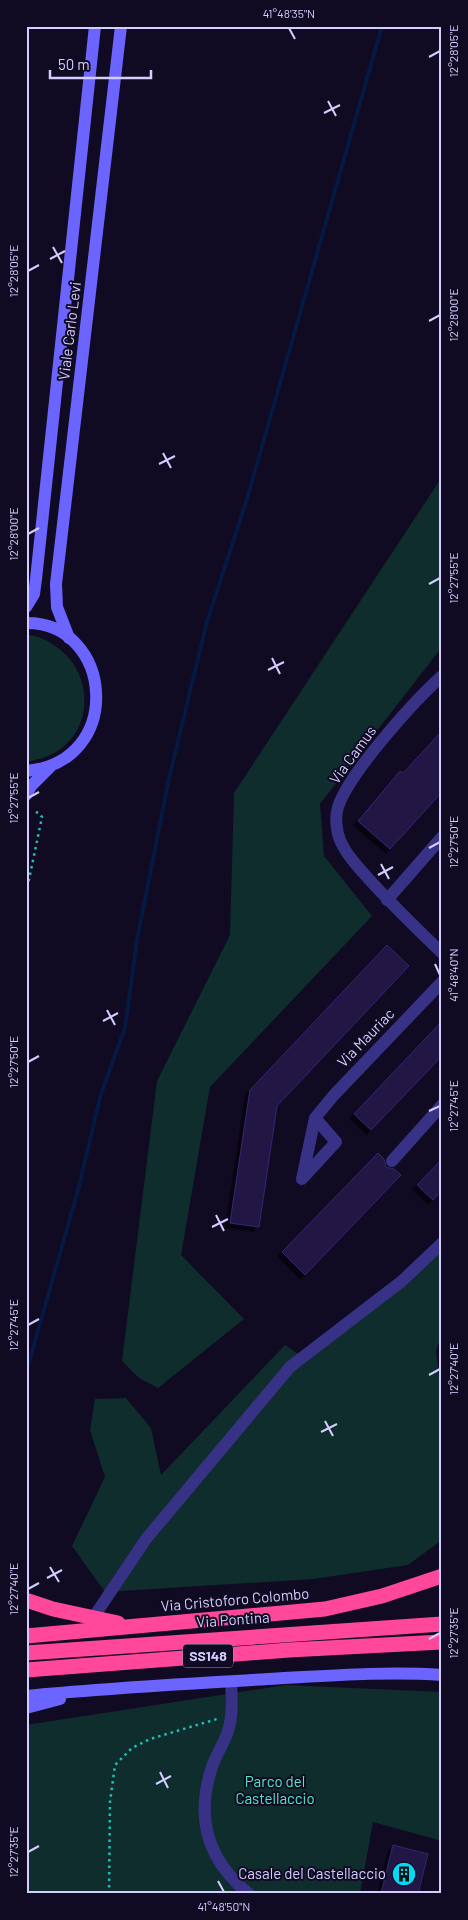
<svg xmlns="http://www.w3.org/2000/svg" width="468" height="1920" font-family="Barlow,sans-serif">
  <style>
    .green { fill: #0e2d2c }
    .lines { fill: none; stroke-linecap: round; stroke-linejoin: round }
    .stream { stroke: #051942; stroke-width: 4 }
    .building { fill: #201645; stroke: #372573; filter: url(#shadow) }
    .path { stroke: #23bdb7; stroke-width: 2.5; stroke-dasharray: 2.5 4; stroke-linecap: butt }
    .street { stroke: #373286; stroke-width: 12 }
    .secondary { stroke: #6b64ff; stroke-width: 12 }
    .highway { stroke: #ff489b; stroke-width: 15 }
    .ticks { fill: none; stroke: #d4cdff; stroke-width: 2 }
    .labels { text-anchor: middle; stroke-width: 4; stroke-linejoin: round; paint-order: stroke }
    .shield { fill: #100b22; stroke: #9993bd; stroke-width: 1 }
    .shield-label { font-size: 14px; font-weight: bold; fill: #d4cdff }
    .street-label { font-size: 15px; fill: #d4cdff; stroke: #100b22 }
    .park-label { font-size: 15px; fill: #4eeac7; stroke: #100b22 }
    .poi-label { font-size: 15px; fill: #d4cdff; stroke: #100b22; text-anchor: end }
    .neatline { fill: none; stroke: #d4cdff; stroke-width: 2 }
    .ticks-label { font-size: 12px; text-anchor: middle; fill: #d4cdff }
  </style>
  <defs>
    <filter id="shadow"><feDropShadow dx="-4.5" dy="4.5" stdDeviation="0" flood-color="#0009"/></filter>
  </defs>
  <rect width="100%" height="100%" fill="#100b22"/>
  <g class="green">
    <polygon points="442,477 442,647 320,804 324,856 372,916 210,1087 181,1255 244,1319 158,1388 139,1378 122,1361 157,1081 230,935 234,793"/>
    <path d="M26,635C38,635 49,641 58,648C90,671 95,722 62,748C51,757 39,759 26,762Z"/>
    <polygon points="442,1243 442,1333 436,1351 442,1400 442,1540 408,1565 313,1579 105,1592 72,1546 105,1477 90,1430 95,1399 126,1398 151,1428 161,1475 285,1345 303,1357"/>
    <polygon points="286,1685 442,1692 442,1841 373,1822 360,1894 26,1894 26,1725"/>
  </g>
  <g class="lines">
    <polyline class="stream" points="26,1373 78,1190 101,1094 125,1028 137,940 169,778 207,622 247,499 382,26"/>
  </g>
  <g class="building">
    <polygon points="442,731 442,792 390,849 358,821 400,771 403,773"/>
    <polygon points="387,945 409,966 277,1106 259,1227 230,1223 250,1090"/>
    <polygon points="442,1021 442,1056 371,1130 354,1114"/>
    <polygon points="378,1153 384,1159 386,1167 394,1169 401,1175 305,1275 282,1252"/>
    <polygon points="442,1159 442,1190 433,1200 417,1185"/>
    <polygon points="393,1845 428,1854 418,1894 381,1894"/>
  </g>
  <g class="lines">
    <g class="path">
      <polyline points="26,894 42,817 39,813 32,811"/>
      <polyline points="101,1894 109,1893"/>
      <polyline points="109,1894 110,1802 115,1765 132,1748 150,1739 217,1719"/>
    </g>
    <g class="street">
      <path d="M442,676C415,700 349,773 338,807C335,817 336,830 340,840C346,854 357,866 367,877C391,904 416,928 442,953"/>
      <polyline points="387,900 442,837"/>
      <polyline points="315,1118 336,1142 302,1179 315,1118 334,1095 442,982"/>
      <polyline points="392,1161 442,1105"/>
      <polyline points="93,1618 146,1539 290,1367 402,1281 442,1243"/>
      <path d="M231,1682C232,1698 233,1715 228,1731C224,1744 216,1754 212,1767C195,1818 207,1860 249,1894"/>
    </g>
    <g class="secondary">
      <polyline points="26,607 34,594 36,579 95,26"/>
      <path d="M26,623C113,622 126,762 26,771"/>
      <polyline points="69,638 57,607 56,584 121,26"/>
      <polyline points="26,795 31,786 50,767"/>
      <path d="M26,1696C107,1688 187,1684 268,1679C325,1676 384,1671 442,1675"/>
      <polyline points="26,1708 60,1699"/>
    </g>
    <g class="highway">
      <polyline points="26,1600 53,1609 118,1623"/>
      <polyline points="26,1636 325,1609 382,1596 442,1576"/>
      <polyline points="26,1653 442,1624"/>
      <polyline points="26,1670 289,1650 442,1642"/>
    </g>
  </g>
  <path class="ticks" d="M289,28L295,39M429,57L440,51M328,101L336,116M324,113L340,105M53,247L62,263M50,259L65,251M28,271L39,265M429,321L440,315M163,453L171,468M159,464L175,456M28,534L39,528M429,584L440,578M272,658L280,674M268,670L284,662M28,798L39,792M429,848L440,842M381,864L389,879M378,875L393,867M435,964L440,975M107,1010L115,1025M103,1021L118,1013M28,1062L39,1056M429,1111L440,1106M216,1215L224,1231M212,1227L228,1219M28,1325L39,1319M429,1375L440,1369M325,1421L333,1436M321,1432L337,1424M50,1567L59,1582M47,1578L62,1570M28,1589L39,1583M429,1639L440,1633M160,1772L168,1788M156,1784L171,1776M28,1852L39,1846M218,1881L224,1892"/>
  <defs>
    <g id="building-disc" transform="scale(1.25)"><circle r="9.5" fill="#00d9f8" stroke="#100b22"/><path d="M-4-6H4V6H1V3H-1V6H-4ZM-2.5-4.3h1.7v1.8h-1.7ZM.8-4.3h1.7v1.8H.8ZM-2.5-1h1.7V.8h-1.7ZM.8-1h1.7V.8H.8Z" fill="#111"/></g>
  </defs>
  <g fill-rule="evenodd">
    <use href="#building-disc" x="404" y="1874"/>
  </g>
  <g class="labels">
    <rect class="shield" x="183" y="1644.5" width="50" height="23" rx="4"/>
    <g class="shield-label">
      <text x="208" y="1661">SS148</text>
    </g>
    <g class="street-label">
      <text transform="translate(70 331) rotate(-83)" y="5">Viale Carlo Levi</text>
      <text transform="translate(353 755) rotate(-54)" y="5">Via Camus</text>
      <text transform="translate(366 1038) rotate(-46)" y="5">Via Mauriac</text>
      <text transform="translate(235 1600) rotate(-5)" y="5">Via Cristoforo Colombo</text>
      <text transform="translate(233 1620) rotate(-4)" y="5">Via Pontina</text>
    </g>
    <g class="park-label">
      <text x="275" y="1787">Parco del<tspan x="275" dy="17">Castellaccio</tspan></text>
    </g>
    <g class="poi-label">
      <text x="386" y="1879">Casale del Castellaccio</text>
    </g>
  </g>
  <rect width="468" height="1920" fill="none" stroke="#100b22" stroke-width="55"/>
  <path d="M50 70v8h101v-8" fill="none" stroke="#d4cdff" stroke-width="2.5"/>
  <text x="58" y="70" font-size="15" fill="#d4cdff" stroke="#100b22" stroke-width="4" paint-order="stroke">50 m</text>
  <rect x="28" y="28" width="412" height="1864" class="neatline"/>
  <g class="ticks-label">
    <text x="289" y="18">41°48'35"N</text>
    <text transform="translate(454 51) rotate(-90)" y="4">12°28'05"E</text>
    <text transform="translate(14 271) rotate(-90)" y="4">12°28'05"E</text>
    <text transform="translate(454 315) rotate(-90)" y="4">12°28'00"E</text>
    <text transform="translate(14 534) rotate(-90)" y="4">12°28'00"E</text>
    <text transform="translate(454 578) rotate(-90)" y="4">12°27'55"E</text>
    <text transform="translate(14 798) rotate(-90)" y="4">12°27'55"E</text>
    <text transform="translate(454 842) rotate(-90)" y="4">12°27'50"E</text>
    <text transform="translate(454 975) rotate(-90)" y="4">41°48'40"N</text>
    <text transform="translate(14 1062) rotate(-90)" y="4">12°27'50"E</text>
    <text transform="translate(454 1106) rotate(-90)" y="4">12°27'45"E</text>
    <text transform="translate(14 1325) rotate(-90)" y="4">12°27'45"E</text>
    <text transform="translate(454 1369) rotate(-90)" y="4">12°27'40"E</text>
    <text transform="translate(14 1589) rotate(-90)" y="4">12°27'40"E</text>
    <text transform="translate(454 1633) rotate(-90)" y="4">12°27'35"E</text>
    <text transform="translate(14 1852) rotate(-90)" y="4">12°27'35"E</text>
    <text x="224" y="1911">41°48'50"N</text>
  </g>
</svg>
